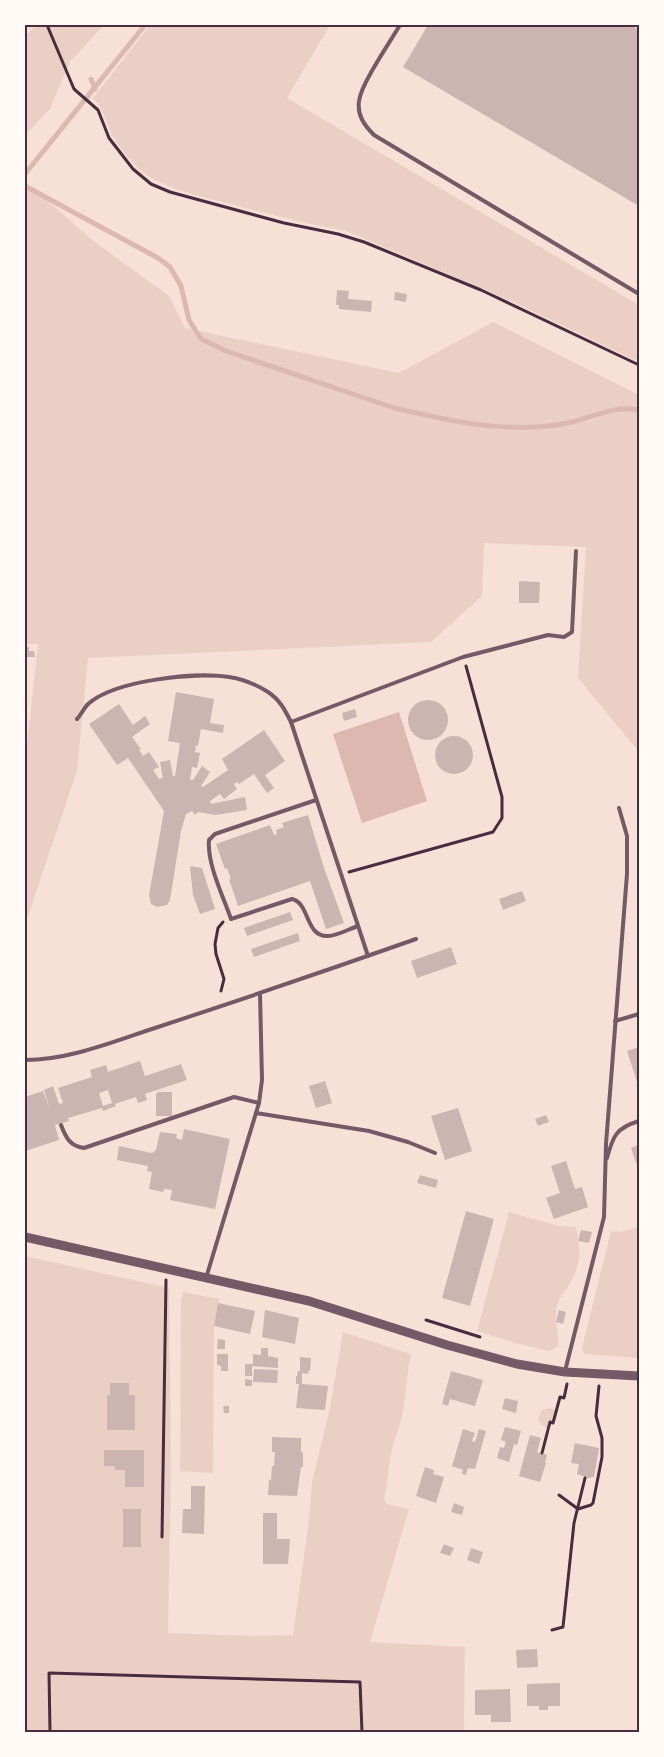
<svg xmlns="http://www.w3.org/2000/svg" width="664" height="1757" font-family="'Source Sans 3',sans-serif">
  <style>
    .green { fill: #ebcfc5 }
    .water { fill: #dcb8b0 }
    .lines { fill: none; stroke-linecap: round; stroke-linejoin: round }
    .stream { stroke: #dcb8b0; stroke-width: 5 }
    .building { fill: #ccb4b1; fill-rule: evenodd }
    .path { stroke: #4a2c40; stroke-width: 3 }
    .service { stroke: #755966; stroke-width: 4 }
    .tertiary { stroke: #755966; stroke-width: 9 }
    .neatline { fill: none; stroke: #4a2c40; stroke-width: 2 }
  </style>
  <rect width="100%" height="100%" fill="#f7e1d7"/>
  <g class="green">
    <polygon points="36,25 104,25 70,62 50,109 25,135 25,36"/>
    <path d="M150,25H330L287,98L639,305V362L505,298L346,231C307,224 268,214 230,204C201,196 156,188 135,165C127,157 118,145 112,135C105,122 104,109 93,98Z"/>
    <polygon points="25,184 49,202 91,239 169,296 185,328 399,373 493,322 639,395 639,752 578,678 586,547 484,543 482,596 431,642 88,658 77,771 25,925 25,763 38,644 25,644"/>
    <path d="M509,1212L559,1226L576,1227C580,1249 582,1259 572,1280C568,1288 561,1295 558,1303C552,1318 560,1333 558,1346L549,1351L515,1343L477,1331Z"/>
    <polygon points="639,1227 639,1358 584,1354 582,1348 611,1231 621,1232"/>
    <path d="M25,1256L169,1288L171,1471L168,1633L254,1636L293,1635L308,1527L312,1483L330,1407L343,1332L411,1354C406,1377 406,1402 400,1424C397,1434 393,1443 391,1454C388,1469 388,1484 384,1500L387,1504L409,1509L370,1642L465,1647L464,1732H25Z"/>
    <polygon points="183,1292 219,1299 214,1326 213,1473 180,1471 181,1301"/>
    <polygon points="549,1408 555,1409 552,1420 549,1420 547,1428 541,1425 538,1418 542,1410"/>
  </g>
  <polygon class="water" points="399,712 427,801 362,823 333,734"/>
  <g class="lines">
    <g class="stream">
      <polyline points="91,79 95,89"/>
      <polyline points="25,174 145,25"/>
      <path d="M25,186L158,258L170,267L181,286L189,320L201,339L226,351L391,407C444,420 502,433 557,425C586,422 609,404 639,410"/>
    </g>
  </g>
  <g class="building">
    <polygon points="428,25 631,25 639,30 639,206 403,67"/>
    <polygon points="337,290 349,291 348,299 372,301 371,312 339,309 339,305 336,305"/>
    <polygon points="395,292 407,294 406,302 394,300"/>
    <polygon points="519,581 540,582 539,603 519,603"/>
    <polygon points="25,647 29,647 29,651 34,651 35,657 25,657"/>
    <polygon points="176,692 214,699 210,723 224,725 223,733 201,729 198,746 196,745 195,752 200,753 197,768 192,767 190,780 193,780 202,766 210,772 201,786 203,787 228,770 222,759 264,730 285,761 265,775 274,788 267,793 254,774 239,784 237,782 234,784 237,789 224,799 220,794 210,801 211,804 245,797 247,810 216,815 198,812 195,815 192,811 186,814 181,831 170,900 167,905 157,907 151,904 149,895 164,811 128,758 117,765 89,724 119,704 133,725 145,716 150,724 132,737 141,749 139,750 143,756 149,752 159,767 153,770 159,779 163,778 160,762 170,760 173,776 175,776 180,743 168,741"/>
    <circle cx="428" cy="720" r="20"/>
    <polygon points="355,709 357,717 344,721 342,713"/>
    <circle cx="454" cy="755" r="19"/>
    <polygon points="308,815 324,868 344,923 326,929 310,881 238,906 229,879 231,879 227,868 225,869 216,844 270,825 274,835 277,834 276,830 284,827 282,823"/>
    <polygon points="190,866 202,868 215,909 200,914 193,895"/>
    <polygon points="522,891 526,901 503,910 499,899"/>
    <polygon points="290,912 293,920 247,936 244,928"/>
    <polygon points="298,933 300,941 254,957 251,949"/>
    <polygon points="451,947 457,964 417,978 411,961"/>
    <polygon points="639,1047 639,1088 627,1051"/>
    <path d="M140,1061L145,1076L181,1064L187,1080L145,1094L147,1100L138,1103L136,1097L115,1104L116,1106L103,1111L102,1108L68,1118L69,1121L55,1125L59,1140L25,1151V1097L43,1091L50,1110L44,1090L53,1086L59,1104L63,1103L58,1088L92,1077L90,1070L106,1065L108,1072ZM108,1090L112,1103L103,1106L99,1093Z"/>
    <polygon points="325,1081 332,1103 316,1108 309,1086"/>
    <polygon points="158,1092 172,1092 172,1116 156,1116 156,1094"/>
    <polygon points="458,1108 472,1151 445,1160 431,1116"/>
    <polygon points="546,1115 549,1122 538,1126 535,1119"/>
    <polygon points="184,1129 230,1139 215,1209 170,1200 172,1190 164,1189 163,1192 149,1189 152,1172 147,1171 148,1166 117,1160 119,1146 152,1153 156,1150 160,1132 177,1134 176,1138 182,1140"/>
    <polygon points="639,1145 639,1171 631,1148"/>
    <polygon points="566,1161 575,1189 582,1187 588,1207 554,1219 546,1198 560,1193 551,1166"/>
    <polygon points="420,1175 438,1180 436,1188 417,1183"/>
    <polygon points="466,1211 494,1219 470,1306 442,1298"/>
    <polygon points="581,1230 592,1232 589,1243 578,1241"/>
    <polygon points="218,1303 255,1311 250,1334 214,1326"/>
    <polygon points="265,1310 299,1318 295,1344 262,1337"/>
    <polygon points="559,1310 566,1312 563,1324 556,1322"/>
    <polygon points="218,1339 225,1340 225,1349 217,1349"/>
    <polygon points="261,1348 268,1348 268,1356 278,1358 278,1368 252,1366 252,1376 245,1376 245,1364 253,1364 253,1354 261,1355"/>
    <polygon points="217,1354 228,1354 228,1371 221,1371 221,1366 217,1365"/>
    <polygon points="300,1357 311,1358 310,1371 308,1371 308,1374 302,1373 302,1384 328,1386 325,1410 296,1408 299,1384 296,1384 296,1376 297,1376 298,1371 300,1371"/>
    <polygon points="254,1369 278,1370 277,1383 253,1382"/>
    <polygon points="451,1371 483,1380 475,1406 450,1399 448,1406 442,1404"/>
    <polygon points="245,1379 252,1380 252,1386 245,1386"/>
    <polygon points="110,1383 129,1383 129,1395 135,1395 135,1430 107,1430 107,1395 110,1395"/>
    <polygon points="505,1398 518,1401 516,1413 502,1409"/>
    <polygon points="223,1406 229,1406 229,1413 224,1413"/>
    <polygon points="505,1427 521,1431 517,1445 514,1444 509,1462 497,1458 500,1447 504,1448 506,1442 501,1440"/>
    <polygon points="463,1429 475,1433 472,1441 475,1442 479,1429 486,1431 475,1469 468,1468 466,1475 462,1474 463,1470 452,1466"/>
    <polygon points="530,1435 541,1438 537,1452 547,1455 545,1463 546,1463 540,1482 519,1476"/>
    <polygon points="272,1437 301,1438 301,1453 303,1452 303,1467 301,1467 297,1496 268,1495 269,1480 271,1480 272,1466 274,1466 275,1452 272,1452"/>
    <polygon points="575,1443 599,1448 594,1477 588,1478 577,1474 579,1464 571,1463"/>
    <polygon points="104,1450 144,1450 144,1487 125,1487 125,1470 115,1470 115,1466 104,1466"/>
    <polygon points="425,1467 434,1470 433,1474 444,1477 436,1503 416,1496"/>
    <polygon points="191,1486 205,1486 204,1534 182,1533 183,1509 191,1509"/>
    <polygon points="454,1503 464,1507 462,1515 451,1512"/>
    <rect x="123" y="1509" width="18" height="38"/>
    <polygon points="263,1513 277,1513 277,1539 290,1539 288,1564 263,1564"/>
    <polygon points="444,1544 454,1548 450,1556 440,1553"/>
    <polygon points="471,1548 483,1552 479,1564 467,1560"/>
    <polygon points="537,1649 538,1667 517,1668 516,1650"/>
    <polygon points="560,1683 560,1706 548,1706 548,1710 539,1710 539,1706 527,1706 527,1684"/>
    <polygon points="510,1689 511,1722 491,1722 491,1715 475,1715 475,1690"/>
  </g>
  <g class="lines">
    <g class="path">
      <polyline points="47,25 74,89 98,110 109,138 133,169 151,184 170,192 284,223 338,234 364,242 481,290 639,365"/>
      <polyline points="349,872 493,832 502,818 502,797 466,666"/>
      <polyline points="221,991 224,979 216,954 215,944 218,928 223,922"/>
      <polyline points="426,1320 480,1337"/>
      <polyline points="542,1453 550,1422 553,1423 560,1397 564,1398 567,1384"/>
      <polyline points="559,1495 578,1509 591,1505 593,1503 602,1457 602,1438 596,1416 599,1386"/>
      <polyline points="162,1537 166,1280"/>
      <polyline points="552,1630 563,1627 574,1523 585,1478"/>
      <polyline points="50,1732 49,1673 360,1682 362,1732"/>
    </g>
    <g class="service">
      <path d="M400,25C390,42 361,84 359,101C357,115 364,125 374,135L639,294"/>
      <path d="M77,719C81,715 84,708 88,704C115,680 195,672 229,677C242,679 257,685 268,692C280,700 285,710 291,722L368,956"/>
      <polyline points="291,722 463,657 548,635 564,637 572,632 576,551"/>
      <path d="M316,800L215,834L209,840C207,864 223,896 231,919L292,899C310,903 305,937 328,936C337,936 349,929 358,926"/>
      <polyline points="615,1021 639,1014"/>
      <path d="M25,1060C71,1060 117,1040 161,1026C246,998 331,969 416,939"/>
      <polyline points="256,1113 369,1131 408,1142 435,1153"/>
      <path d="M61,1125C66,1138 70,1146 84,1148L234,1097L259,1103"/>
      <path d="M607,1158C613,1136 616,1128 639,1121"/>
      <polyline points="206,1278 259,1103 262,1080 260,994"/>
      <polyline points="565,1371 604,1217 606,1144 627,874 627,836 619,808"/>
    </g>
    <polyline class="tertiary" points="25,1237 309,1301 447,1345 517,1364 565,1372 639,1376"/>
  </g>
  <rect width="664" height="1757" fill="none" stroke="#fffaf5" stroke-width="52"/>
  <rect x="26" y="26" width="612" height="1705" class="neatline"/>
</svg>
